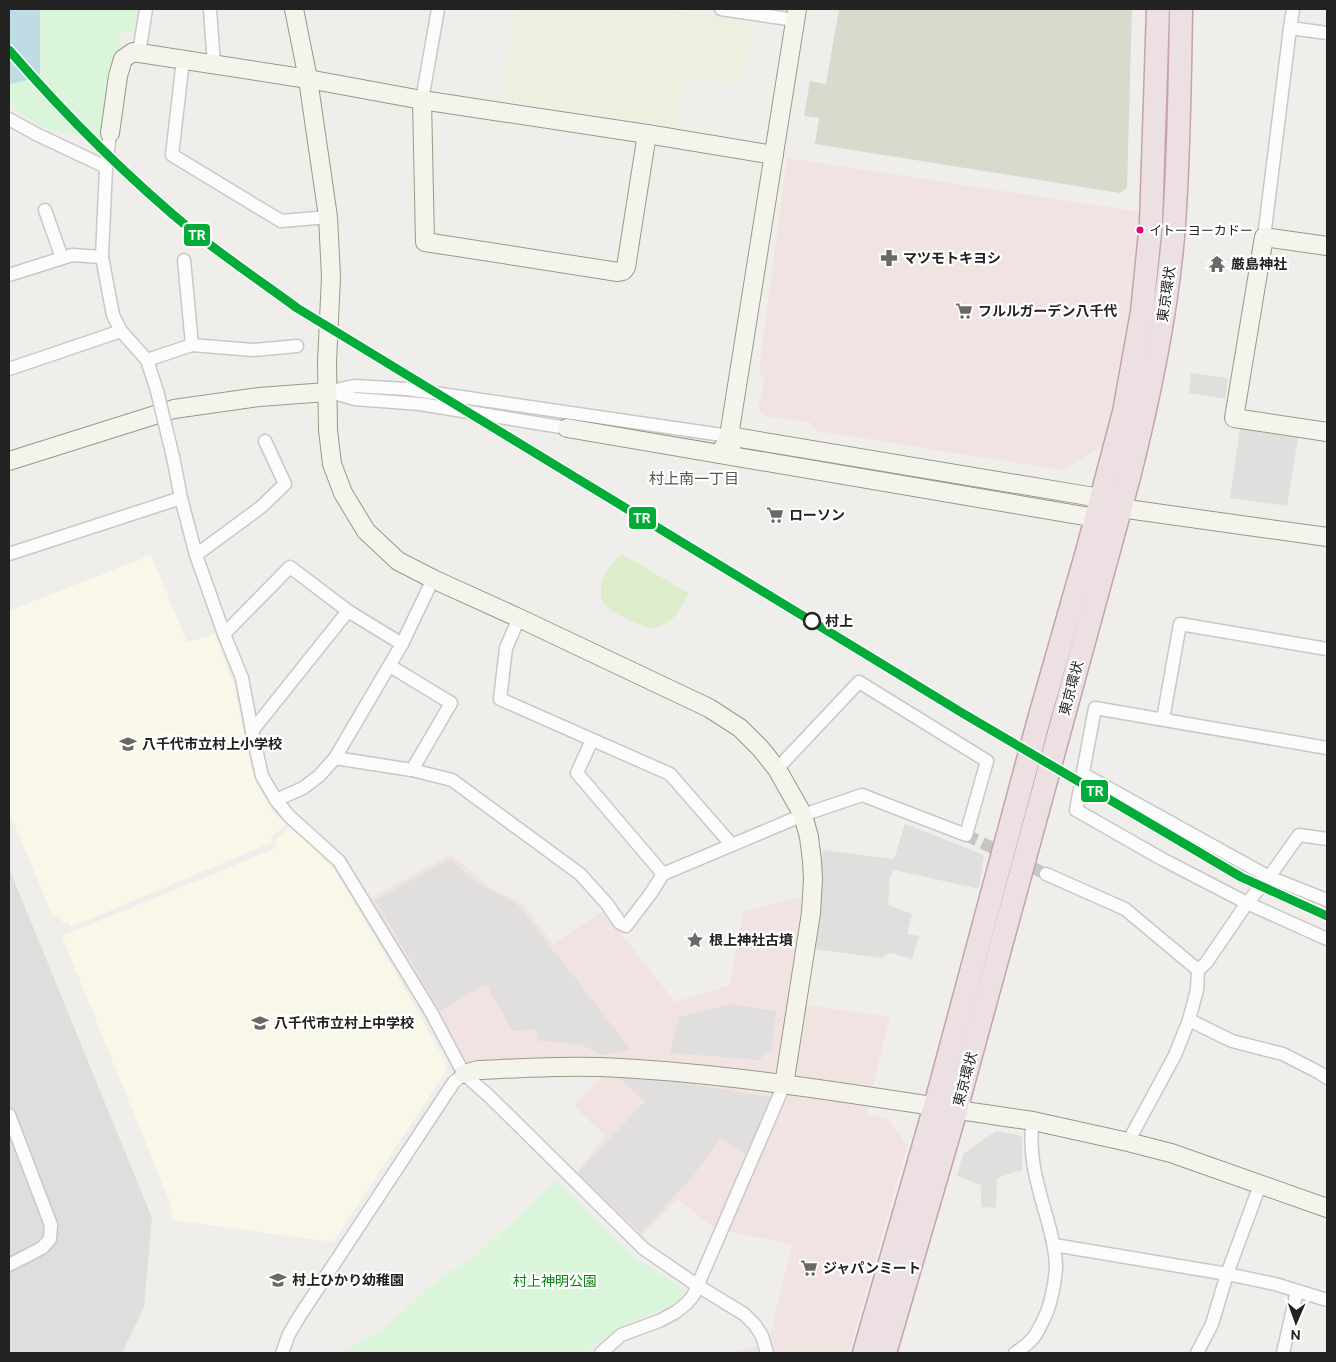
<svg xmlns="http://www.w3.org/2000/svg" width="1336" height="1362" font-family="Ubuntu,'Noto Sans JP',sans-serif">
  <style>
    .residential { fill: #dfdedc }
    .commercial { fill: #f1e3e1 }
    .education { fill: #f8f7e8 }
    .construction { fill: #d9d9cd }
    .farmland { fill: #efefdf }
    .grass { fill: #ddeccb }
    .park { fill: #daf5da }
    .parking { fill: #e0dfde }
    .water { fill: #bfdbe3 }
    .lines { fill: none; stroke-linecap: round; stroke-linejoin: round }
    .street-tunnel { stroke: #c7c5c3; stroke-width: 12; stroke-dasharray: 12 6; stroke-linecap: butt }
    .street-casing { stroke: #c9c8c7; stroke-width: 15 }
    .secondary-casing { stroke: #999a82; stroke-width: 20 }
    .highway-casing { stroke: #c5a2ac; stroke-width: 25 }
    .street { stroke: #fdfcfc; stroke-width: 12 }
    .secondary { stroke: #f4f4ed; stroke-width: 18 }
    .highway { stroke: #ece0e2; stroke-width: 22 }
    .street-bridge-casing { stroke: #c9c8c7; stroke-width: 15; stroke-linecap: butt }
    .street-bridge { stroke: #fdfcfc; stroke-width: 12 }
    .metro-1-casing { stroke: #fff; stroke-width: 12 }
    .metro-1 { stroke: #02ac39; stroke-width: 9 }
    .bus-dot { fill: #e5007d; stroke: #fff; stroke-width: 2 }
    .stop-dot { fill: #fff; stroke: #222; stroke-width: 2.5 }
    .labels { text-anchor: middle; stroke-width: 4.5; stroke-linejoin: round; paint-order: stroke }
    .bus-label { font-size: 13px; fill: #222; stroke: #fff; text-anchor: start }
    .poi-label { font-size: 14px; font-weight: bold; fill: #222; stroke: #fff; text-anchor: start }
    .street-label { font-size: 14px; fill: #222; stroke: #fff }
    .stop-label { font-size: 14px; font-weight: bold; fill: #222; stroke: #fff; text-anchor: start }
    .park-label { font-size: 14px; fill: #0c8416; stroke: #fff }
    .neighbourhood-label { font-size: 15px; fill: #555; stroke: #fff }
    .line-badge { stroke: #fff; stroke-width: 2 }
    .badge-label { font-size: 14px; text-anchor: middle; font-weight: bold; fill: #fff }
  </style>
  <rect width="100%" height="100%" fill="#f0eeeb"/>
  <polygon class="residential" points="9,868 152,1218 144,1307 122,1353 9,1353"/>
  <g class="commercial">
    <polygon points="787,158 1141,212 1127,329 1114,398 1103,446 1062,470 816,431 810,422 764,416 758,409 764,379 759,370"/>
    <polygon points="451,854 491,888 522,903 553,944 603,911 675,1002 730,985 743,912 800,897 802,915 787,1002 890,1017 866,1114 887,1118 907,1146 849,1353 729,1353 768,1343 792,1245 714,1228 677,1199 639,1239 574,1176 605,1136 574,1106 615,1063 518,1060 465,1062 369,899"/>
  </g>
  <g class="education">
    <polygon points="151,555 187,642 215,634 234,686 251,768 259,788 266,801 273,812 286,824 272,837 270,843 71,927 68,922 63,923 59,915 53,917 9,811 9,611"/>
    <polygon points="290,827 315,850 336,872 402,984 446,1063 446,1068 444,1074 333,1242 173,1220 170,1203 62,936 274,849 277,839"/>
  </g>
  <polygon class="construction" points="839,9 1132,9 1127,188 1120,193 815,144 819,118 804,116 810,81 826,84"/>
  <polygon class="farmland" points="516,9 664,9 754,23 742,86 686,76 678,126 500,99"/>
  <path class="grass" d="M622,554L688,593C681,611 668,631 646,627C640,625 634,622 628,619C623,617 618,615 614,612C588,597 605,567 622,554Z"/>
  <g class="park">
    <polygon points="9,9 139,9 136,33 121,32 102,142 41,127 9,104"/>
    <path d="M557,1180L600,1225L634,1257L681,1287V1302C649,1314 611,1329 586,1353H341L385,1328L442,1276L473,1258Z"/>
  </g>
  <g class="parking">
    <polygon points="1191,373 1228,378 1225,399 1189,393"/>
    <polygon points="1241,423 1299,432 1287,506 1230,498"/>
    <polygon points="905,824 984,855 979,889 894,870 890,877 888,905 912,914 907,934 919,936 912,959 890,953 881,958 815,949 823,850 894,859"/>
    <polygon points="450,859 478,884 518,905 631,1050 600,1055 581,1044 539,1041 536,1029 513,1031 486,984 440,1011 375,900"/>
    <polygon points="731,1004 776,1011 771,1049 759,1060 670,1053 679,1017"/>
    <polygon points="619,1078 659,1079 771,1097 748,1155 720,1139 693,1176 641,1233 577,1173 645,1101"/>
    <polygon points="996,1131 1022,1136 1022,1170 997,1178 996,1208 981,1207 981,1185 957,1176 963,1154"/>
  </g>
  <polygon class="water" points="9,9 40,9 40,77 10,84 9,83"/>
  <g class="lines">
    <polyline class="street-tunnel" points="966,835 1046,874"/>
    <g class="street-casing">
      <g id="street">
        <polyline points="210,9 214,65"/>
        <polyline points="721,9 795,20"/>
        <polyline points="1290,28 1293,9"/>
        <polyline points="139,53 146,9"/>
        <polyline points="183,60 172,155 281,221 328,217"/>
        <polyline points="422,100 438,9"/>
        <polyline points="9,119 36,134 106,167"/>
        <polyline points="110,133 106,167 102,257 113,315 121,331 147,360 157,391"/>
        <polyline points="45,210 62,258"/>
        <polyline points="1264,237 1290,28 1327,33"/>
        <polyline points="184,260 192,345"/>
        <polyline points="9,275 72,255 102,257"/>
        <polyline points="147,360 192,345 253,350 297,346"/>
        <polyline points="9,369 121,331"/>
        <polyline points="327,392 354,386 407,389 729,436"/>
        <polyline points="330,392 355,399 420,404 567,428"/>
        <polyline points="173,457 181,498 196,555 224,634 242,678 252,731 262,776 276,800 289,816 339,861 431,1012 464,1074 490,1097 644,1249 698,1286 744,1314 755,1325 762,1336 767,1353"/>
        <polyline points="9,554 181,498"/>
        <polyline points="196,555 261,507 285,484 265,441"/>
        <polyline points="519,618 506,648 500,699 670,774 731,844"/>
        <polyline points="224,634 290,567 348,611 402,644"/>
        <polyline points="390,666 451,703 412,770"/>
        <polyline points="1163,719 1180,624 1327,649"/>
        <polyline points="252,731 348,611"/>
        <polyline points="592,740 577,773 663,874"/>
        <polyline points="1327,748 1095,708 1076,810 1162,859 1247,903 1327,939"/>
        <polyline points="335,758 412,770 452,780 580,874 607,904 620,923 626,926 651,893 663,874 803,815 862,795 966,835 987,761 859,682 777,769"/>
        <polyline points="1083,774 1269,877 1327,900"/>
        <polyline points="276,800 303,788 319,776 335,758 402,644 433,579"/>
        <polyline points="1046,874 1125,909 1198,970"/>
        <polyline points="1189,1020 1232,1041 1283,1054 1320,1073 1327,1078"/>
        <polyline points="9,1115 51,1225 50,1239 42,1248 9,1265"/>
        <polyline points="1128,1142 1175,1055 1189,1020 1197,990 1198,970 1206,963 1247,903 1269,877 1299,835 1327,839"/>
        <polyline points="1054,1245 1227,1274 1275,1284 1327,1300"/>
        <polyline points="282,1353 289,1334 299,1317 454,1082 464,1074"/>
        <polyline points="601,1353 621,1335 659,1321 676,1312 686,1304 693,1296 784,1085"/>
        <path d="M1015,1353C1035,1340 1037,1334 1047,1312C1052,1298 1055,1282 1056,1267C1056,1252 1052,1237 1048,1222C1039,1190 1027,1155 1033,1121"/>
        <polyline points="1197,1353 1212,1324 1227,1274 1260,1185"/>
        <polyline points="1283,1353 1297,1291"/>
      </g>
    </g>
    <g class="secondary-casing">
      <g id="secondary">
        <polyline points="294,9 308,79 328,217 331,277 327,362 328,430 332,464 343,493 366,531 398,561 433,579 519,618 709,708 740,728 761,749 777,769 803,815 809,837 812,861 813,879 811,913 784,1085"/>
        <polyline points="422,100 425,242 618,272 623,271 626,267 647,134"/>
        <polyline points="110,133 118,76 123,59 133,52 308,79 422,100 647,134 774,155"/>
        <polyline points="1327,246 1264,237 1234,418 1327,432"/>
        <polyline points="567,428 1096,518 1108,513"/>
        <polyline points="731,448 729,436 797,9"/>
        <polyline points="720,454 729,436 1100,498 1120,508 1327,537"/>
        <polyline points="9,461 174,409 259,397 327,392"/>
        <path d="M464,1074L478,1070C525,1068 573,1065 621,1068C746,1075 869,1097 992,1115L1033,1121L1128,1142L1171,1153L1327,1208"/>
      </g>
    </g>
    <g class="highway-casing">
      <g id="highway">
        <polyline points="864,1353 935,1106 1039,719 1088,548 1124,412 1142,312 1151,223 1158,9"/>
        <path d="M885,1353L956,1110L1129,477C1150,394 1168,309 1174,224C1179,153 1180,80 1181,9"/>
      </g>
    </g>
    <use href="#street" class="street"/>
    <use href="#secondary" class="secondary"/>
    <use href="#highway" class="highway"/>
    <g class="street-bridge-casing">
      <polyline id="street-bridge" points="157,391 173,457"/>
    </g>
    <use href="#street-bridge" class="street-bridge"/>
    <g class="metro-1-casing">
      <path id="metro-1" d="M9,50C66,116 128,178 196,234C229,260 263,283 297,308L964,714L1241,877L1327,916"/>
    </g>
    <use href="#metro-1" class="metro-1"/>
  </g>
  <defs>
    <g id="pharmacy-bare" transform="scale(1.35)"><path d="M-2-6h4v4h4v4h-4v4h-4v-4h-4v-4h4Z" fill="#6a6968" stroke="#fff" stroke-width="2.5" paint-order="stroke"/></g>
    <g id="temple-bare" transform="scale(1.35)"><path d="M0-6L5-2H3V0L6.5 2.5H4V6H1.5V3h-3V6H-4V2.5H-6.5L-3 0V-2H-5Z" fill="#6a6968" stroke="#fff" stroke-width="2.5" paint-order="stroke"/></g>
    <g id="supermarket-bare" transform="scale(1.35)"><path d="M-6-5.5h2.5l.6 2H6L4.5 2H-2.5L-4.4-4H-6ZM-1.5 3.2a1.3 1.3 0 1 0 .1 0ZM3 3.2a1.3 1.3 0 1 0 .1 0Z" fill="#6a6968" stroke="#fff" stroke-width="2.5" paint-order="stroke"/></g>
    <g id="school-bare" transform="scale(1.35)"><path d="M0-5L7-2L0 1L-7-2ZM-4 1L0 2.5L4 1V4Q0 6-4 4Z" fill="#6a6968" stroke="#fff" stroke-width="2.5" paint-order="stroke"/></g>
    <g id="sight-bare" transform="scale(1.35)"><path d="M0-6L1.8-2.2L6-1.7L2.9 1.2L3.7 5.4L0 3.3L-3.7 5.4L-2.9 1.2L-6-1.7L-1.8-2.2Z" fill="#6a6968" stroke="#fff" stroke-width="2.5" paint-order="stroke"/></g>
  </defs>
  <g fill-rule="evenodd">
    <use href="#pharmacy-bare" x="889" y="258"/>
    <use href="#temple-bare" x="1217" y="264"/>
    <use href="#supermarket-bare" x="964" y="311"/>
    <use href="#supermarket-bare" x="775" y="515"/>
    <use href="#school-bare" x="128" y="744"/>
    <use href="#sight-bare" x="695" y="940"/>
    <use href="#school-bare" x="260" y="1023"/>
    <use href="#supermarket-bare" x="809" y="1268"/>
    <use href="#school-bare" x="278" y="1280"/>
  </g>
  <circle class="bus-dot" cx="1140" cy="230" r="4.5"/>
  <circle class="stop-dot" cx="812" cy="621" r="8"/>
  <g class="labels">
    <g class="bus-label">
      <text x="1149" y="235">イトーヨーカドー</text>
    </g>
    <g class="poi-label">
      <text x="903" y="263">マツモトキヨシ</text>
      <text x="1231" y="269">厳島神社</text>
      <text x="978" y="316">フルルガーデン八千代</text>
      <text x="789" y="520">ローソン</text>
      <text x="142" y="749">八千代市立村上小学校</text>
      <text x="709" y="945">根上神社古墳</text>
      <text x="274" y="1028">八千代市立村上中学校</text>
      <text x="823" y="1273">ジャパンミート</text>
      <text x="292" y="1285">村上ひかり幼稚園</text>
    </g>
    <g class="street-label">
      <text transform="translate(1166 294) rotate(-82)" y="5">東京環状</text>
      <text transform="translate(1071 688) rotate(-75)" y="5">東京環状</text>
      <text transform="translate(965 1079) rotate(-75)" y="5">東京環状</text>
    </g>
    <g class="stop-label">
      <text x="825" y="626">村上</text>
    </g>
    <g class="park-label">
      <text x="555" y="1286">村上神明公園</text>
    </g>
    <g class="neighbourhood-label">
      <text x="694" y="484">村上南一丁目</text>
    </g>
  </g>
  <g class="line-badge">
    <rect x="183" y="223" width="28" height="24" rx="5" fill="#02ac39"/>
    <rect x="628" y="506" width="29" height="24" rx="5" fill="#02ac39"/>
    <rect x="1080" y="779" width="29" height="24" rx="5" fill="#02ac39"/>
  </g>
  <g class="badge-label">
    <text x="197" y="240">TR</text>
    <text x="642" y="523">TR</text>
    <text x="1095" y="796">TR</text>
  </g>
  <rect width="1336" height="1362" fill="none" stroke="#222222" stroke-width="20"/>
  <g transform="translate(1296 1322) rotate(182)" stroke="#ffffff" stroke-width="4" paint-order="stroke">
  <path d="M0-4L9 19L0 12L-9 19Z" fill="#222222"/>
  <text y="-8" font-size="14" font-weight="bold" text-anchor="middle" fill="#222222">N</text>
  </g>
</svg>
